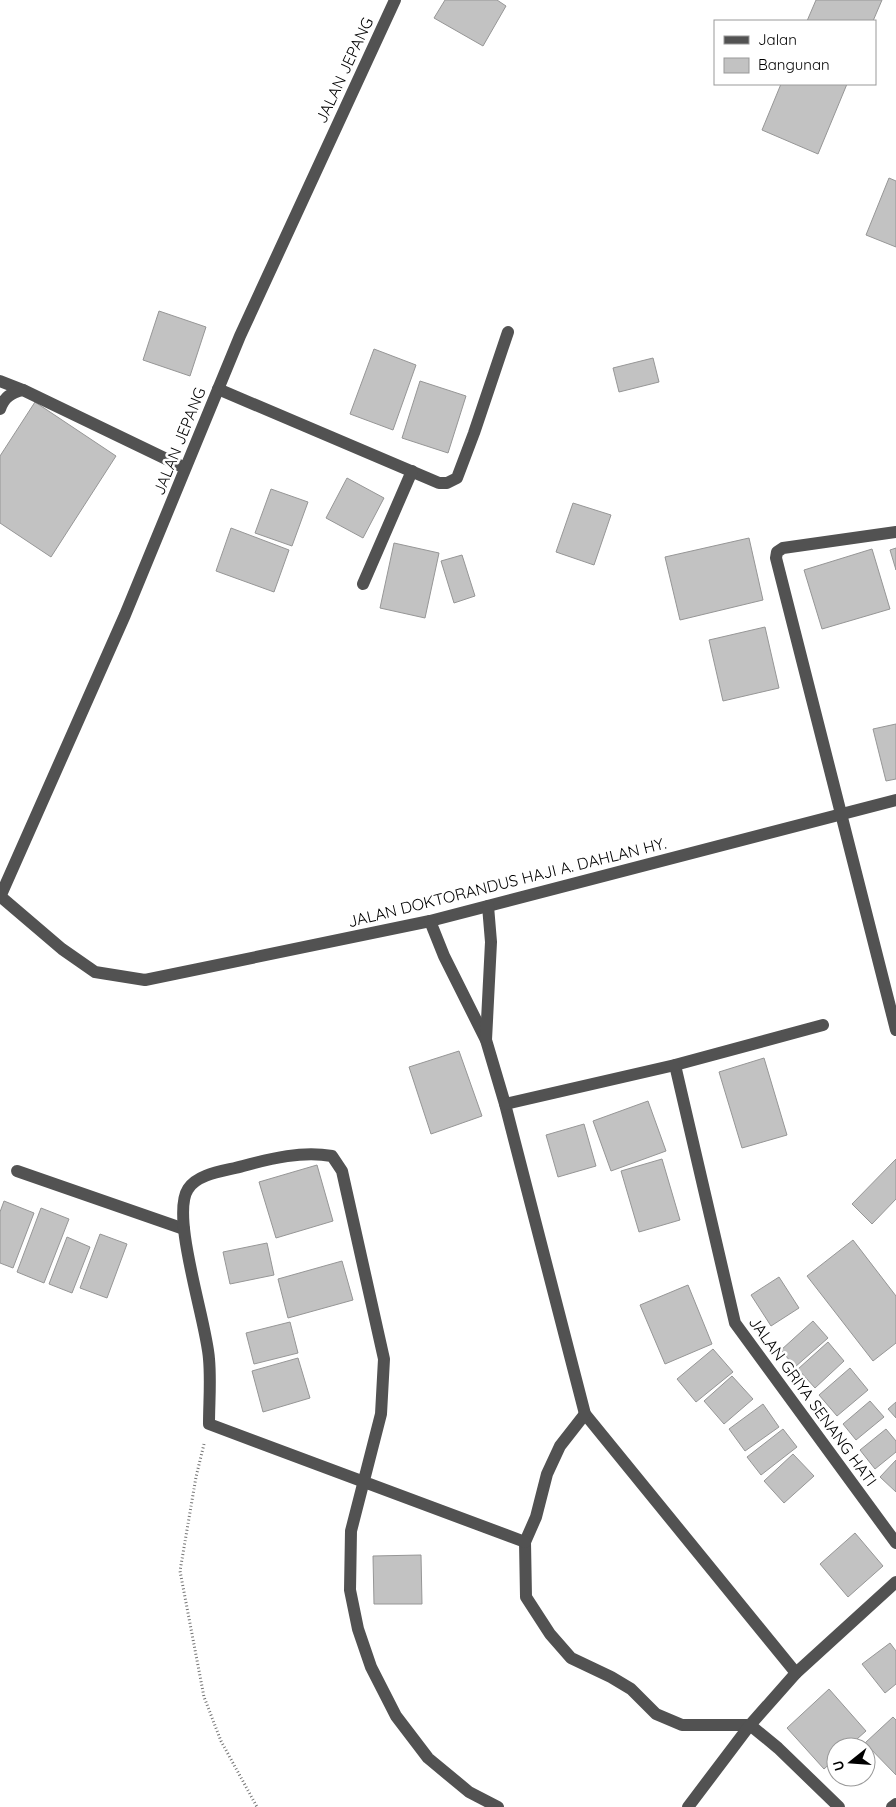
<svg xmlns="http://www.w3.org/2000/svg" width="896" height="1807" font-family="Quicksand,sans-serif">
  <style>
    .building { fill: #c2c2c2; stroke: #969696 }
    .lines { fill: none; stroke-linecap: round; stroke-linejoin: round }
    .path { stroke: #747474; stroke-width: 3; stroke-dasharray: 1 2.5; stroke-linecap: butt }
    .minor { stroke: #525252; stroke-width: 12 }
    .labels { text-anchor: middle; stroke-width: 5; stroke-linejoin: round; paint-order: stroke }
    .street-label { font-size: 16px; fill: #000; stroke: #fff }
  </style>
  <rect width="100%" height="100%" fill="#fff"/>
  <g class="building">
    <polygon points="445,0 497,0 506,6 483,46 434,18"/>
    <polygon points="816,0 882,0 873,21 807,21"/>
    <polygon points="781,84 847,84 818,154 762,130"/>
    <polygon points="889,178 896,181 896,247 866,235"/>
    <polygon points="159,311 206,327 190,376 143,360"/>
    <polygon points="374,349 416,365 393,430 350,414"/>
    <polygon points="653,358 659,382 619,392 613,368"/>
    <polygon points="420,381 466,396 448,453 402,438"/>
    <polygon points="35,402 116,456 51,557 0,523 0,456"/>
    <polygon points="347,478 384,498 363,538 326,518"/>
    <polygon points="271,489 308,502 292,546 255,533"/>
    <polygon points="573,503 611,515 594,565 556,552"/>
    <polygon points="231,528 289,550 274,592 216,571"/>
    <polygon points="749,538 763,600 680,620 665,557"/>
    <polygon points="394,543 439,553 425,618 380,608"/>
    <polygon points="896,548 896,570 890,550"/>
    <polygon points="872,549 890,609 822,629 804,570"/>
    <polygon points="462,555 475,596 454,603 441,561"/>
    <polygon points="765,627 779,688 723,701 709,640"/>
    <polygon points="896,724 896,779 886,781 873,729"/>
    <polygon points="459,1051 482,1116 431,1134 409,1067"/>
    <polygon points="764,1058 787,1135 742,1148 719,1072"/>
    <polygon points="648,1101 666,1151 611,1171 593,1121"/>
    <polygon points="584,1124 596,1166 558,1177 546,1135"/>
    <polygon points="662,1159 680,1220 639,1232 621,1171"/>
    <polygon points="896,1159 896,1199 872,1224 852,1204"/>
    <polygon points="317,1165 333,1221 276,1238 259,1182"/>
    <polygon points="4,1201 34,1213 13,1268 0,1263 0,1212"/>
    <polygon points="41,1208 69,1219 44,1283 17,1272"/>
    <polygon points="100,1234 127,1244 107,1298 80,1288"/>
    <polygon points="67,1237 90,1247 72,1293 49,1284"/>
    <polygon points="853,1240 896,1296 896,1343 873,1361 807,1276"/>
    <polygon points="267,1243 274,1275 230,1284 223,1252"/>
    <polygon points="342,1261 353,1300 288,1318 278,1279"/>
    <polygon points="779,1277 799,1308 771,1326 751,1295"/>
    <polygon points="688,1285 712,1344 665,1364 640,1305"/>
    <polygon points="813,1321 828,1338 795,1367 781,1350"/>
    <polygon points="290,1322 298,1353 254,1364 246,1333"/>
    <polygon points="828,1342 844,1361 815,1388 798,1369"/>
    <polygon points="713,1349 733,1372 696,1402 677,1379"/>
    <polygon points="298,1358 310,1398 263,1412 252,1371"/>
    <polygon points="850,1368 868,1390 837,1416 819,1395"/>
    <polygon points="732,1376 753,1399 724,1424 704,1401"/>
    <polygon points="870,1401 884,1417 856,1440 843,1424"/>
    <polygon points="896,1402 896,1418 888,1409"/>
    <polygon points="763,1404 779,1427 745,1451 729,1429"/>
    <polygon points="783,1429 797,1447 761,1475 747,1457"/>
    <polygon points="886,1429 896,1441 896,1452 875,1469 860,1450"/>
    <polygon points="793,1454 814,1476 784,1503 764,1481"/>
    <polygon points="896,1460 896,1492 880,1477"/>
    <polygon points="855,1533 883,1566 848,1597 820,1564"/>
    <polygon points="421,1555 422,1604 374,1604 373,1556"/>
    <polygon points="890,1643 896,1651 896,1684 885,1693 862,1664"/>
    <polygon points="829,1689 866,1731 848,1747 836,1747 836,1758 824,1769 787,1728"/>
    <polygon points="893,1717 896,1720 896,1775 865,1743"/>
  </g>
  <g class="lines">
    <polyline class="path" points="204,1444 196,1477 180,1571 204,1697 221,1741 257,1807"/>
    <g class="minor">
      <polyline points="0,381 23,390"/>
      <polyline points="218,389 439,483 447,483 457,478 474,433 508,332"/>
      <path d="M0,409C4,397 11,393 23,390L185,468"/>
      <polyline points="896,532 783,548 777,552 776,558 896,1030"/>
      <polyline points="363,584 412,471"/>
      <polyline points="0,896 62,949 95,972 145,980 430,921 896,800"/>
      <polyline points="0,897 125,615 240,336 395,0"/>
      <polyline points="430,921 444,956 486,1040 505,1104 585,1414 796,1673"/>
      <polyline points="486,1040 491,942 488,906"/>
      <polyline points="675,1065 735,1323 896,1543"/>
      <polyline points="505,1104 675,1065 823,1025"/>
      <polyline points="17,1171 184,1229"/>
      <polyline points="585,1414 560,1446 547,1474 536,1517 525,1542 526,1597 550,1634 571,1658 611,1677 631,1689 656,1714 682,1725 750,1725"/>
      <polyline points="750,1725 778,1748 839,1807"/>
      <path d="M498,1807L469,1792L428,1758L396,1716L371,1667L358,1629L350,1590L351,1531L381,1414L384,1359L342,1171L332,1156C302,1151 272,1158 243,1166C226,1171 198,1173 188,1189C170,1216 207,1323 209,1359C211,1381 209,1403 209,1424L525,1542"/>
      <polyline points="688,1807 750,1725 796,1673 896,1582"/>
      <polyline points="892,1807 896,1804"/>
    </g>
  </g>
  <g class="labels">
    <g class="street-label">
      <text transform="translate(344 70) rotate(-65)" y="6">JALAN JEPANG</text>
      <text transform="translate(179 441) rotate(-68)" y="6">JALAN JEPANG</text>
      <text transform="translate(507 882) rotate(-14)" y="6">JALAN DOKTORANDUS HAJI A. DAHLAN HY.</text>
      <text transform="translate(813 1401) rotate(54)" y="6">JALAN GRIYA SENANG HATI</text>
    </g>
  </g>
  <rect x="714" y="20" width="162" height="65" fill="#ffffff" stroke="#999999"/>
  <rect x="724" y="36" width="25" height="8" fill="#525252" stroke="#999999"/>
  <text x="758" y="45" font-size="15" fill="#000000">Jalan</text>
  <rect x="724" y="58" width="25" height="15" fill="#c2c2c2" stroke="#999999"/>
  <text x="758" y="70" font-size="15" fill="#000000">Bangunan</text>
  <g transform="translate(851 1762) rotate(253)"><circle r="24" fill="#ffffff" stroke="#999999"/>
  <path d="M0-4L9 19L0 12L-9 19Z" fill="#000000"/>
  <text y="-8" font-size="14" font-weight="bold" text-anchor="middle" fill="#000000">U</text>
  </g>
</svg>
